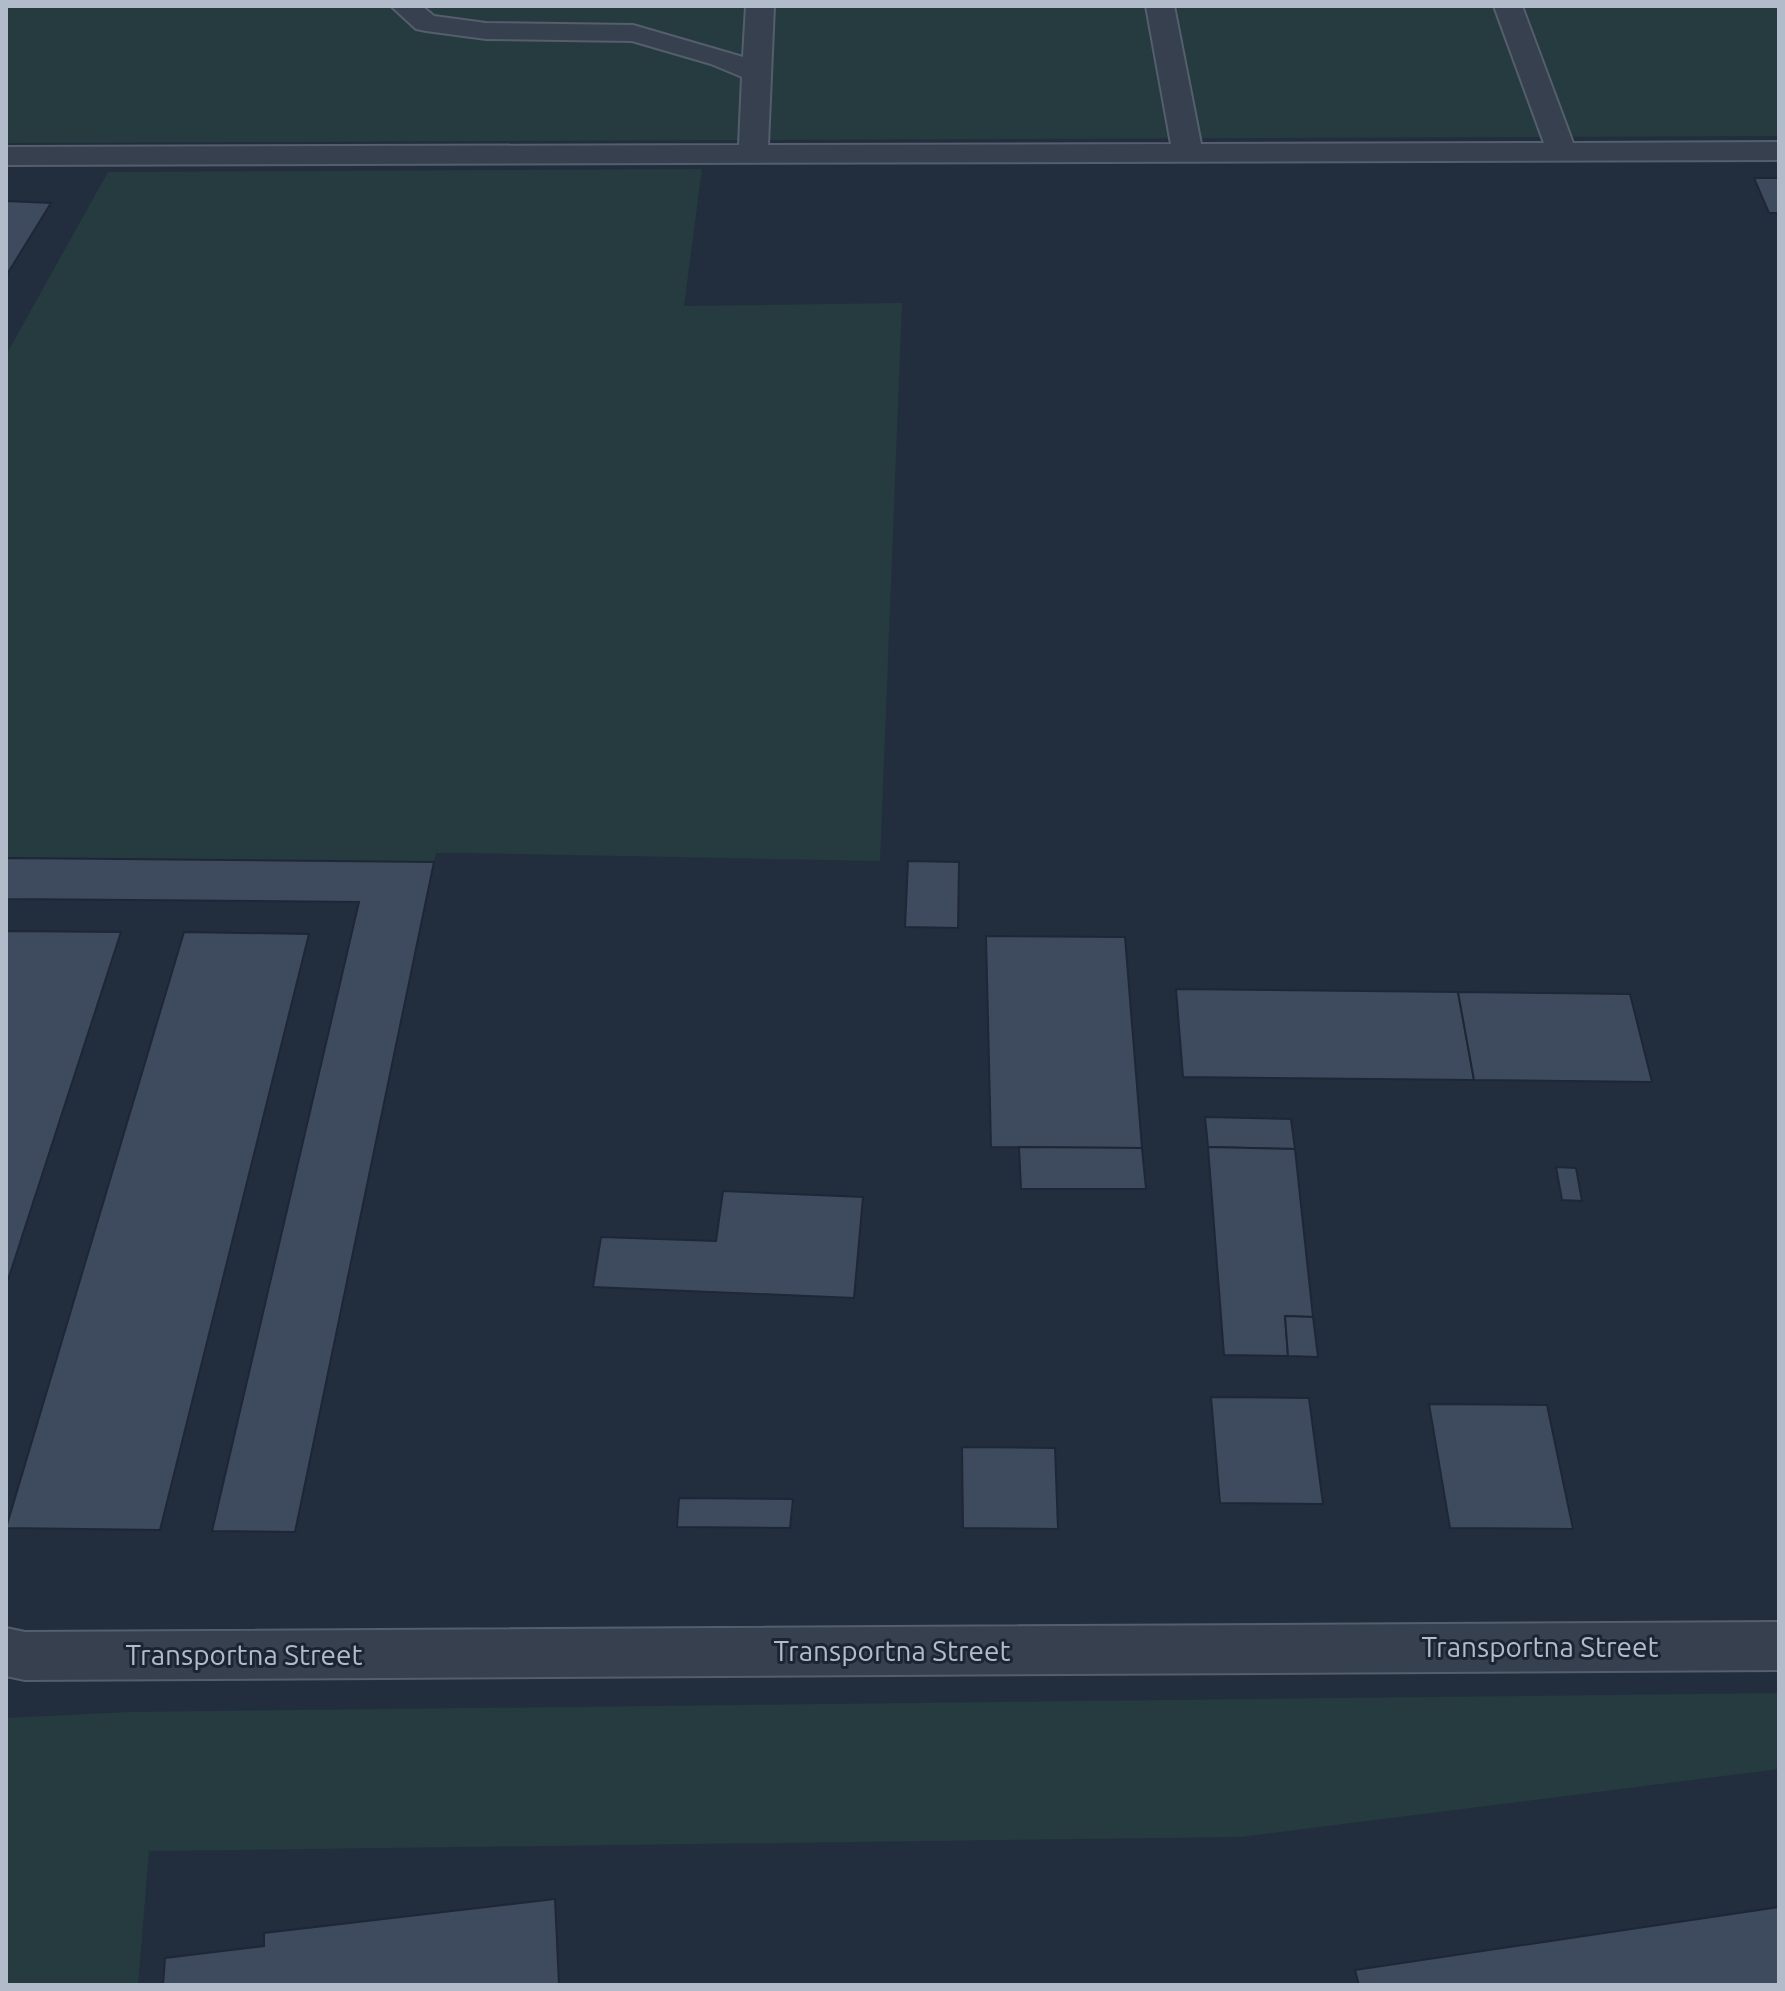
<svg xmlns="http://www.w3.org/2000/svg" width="1785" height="1991" font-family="Ubuntu,sans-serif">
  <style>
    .green { fill: #253b3f }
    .building { fill: #3e4b5e; stroke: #1e2735; stroke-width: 2 }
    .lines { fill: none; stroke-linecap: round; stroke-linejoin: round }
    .minor-casing { stroke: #555e6c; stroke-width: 4 }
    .minor { fill: #37404e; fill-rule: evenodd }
    .labels { text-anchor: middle; stroke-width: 6; stroke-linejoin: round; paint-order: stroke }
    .near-street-label { font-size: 28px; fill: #b2bbc9; stroke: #1c2533 }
  </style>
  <rect width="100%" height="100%" fill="#222e3e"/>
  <g class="green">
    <polygon points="6,6 1779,6 1779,136 6,143"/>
    <polygon points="702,169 684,306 902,303 880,861 468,853 436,853 434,862 6,858 6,355 108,172"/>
    <polygon points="1779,1693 1779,1769 1240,1837 149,1851 138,1985 6,1985 6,1718 129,1712"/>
  </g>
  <g class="building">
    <polygon points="1754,178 1779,178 1779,213 1769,213"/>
    <polygon points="6,201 51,203 6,276"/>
    <polygon points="6,858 434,862 295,1532 212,1531 359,902 6,899"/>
    <polygon points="908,861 959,862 958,928 905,927"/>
    <polygon points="6,931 121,932 6,1286"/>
    <polygon points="184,932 309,934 160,1530 6,1528"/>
    <polygon points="986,936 1125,937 1142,1148 991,1147"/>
    <polygon points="1176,989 1458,992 1474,1080 1183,1077"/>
    <polygon points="1458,992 1630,994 1652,1082 1474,1080"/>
    <polygon points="1205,1117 1291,1119 1295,1149 1208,1147"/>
    <polygon points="1019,1147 1142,1148 1146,1189 1021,1189"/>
    <polygon points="1208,1147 1295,1149 1313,1317 1285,1316 1288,1356 1224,1355"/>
    <polygon points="1556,1167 1576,1168 1582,1201 1562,1200"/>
    <polygon points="723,1191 863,1197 854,1298 593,1287 601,1237 716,1241"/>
    <polygon points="1285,1316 1313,1317 1318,1357 1288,1356"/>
    <polygon points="1211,1397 1309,1398 1323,1504 1220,1503"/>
    <polygon points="1429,1404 1547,1405 1573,1529 1450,1528"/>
    <polygon points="962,1447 1055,1448 1058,1529 963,1528"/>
    <polygon points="679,1498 793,1499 790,1528 677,1527"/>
    <polygon points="555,1899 559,1985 163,1985 165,1958 264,1946 264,1933"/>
    <polygon points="1779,1907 1779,1985 1359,1985 1355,1970"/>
  </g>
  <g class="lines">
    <g class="minor-casing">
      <g id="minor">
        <polygon points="391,6 422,6 434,16 486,23 633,25 743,57 746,6 774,6 768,145 1171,144 1146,6 1174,6 1201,144 1544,143 1494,6 1522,6 1573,143 1779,142 1779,160 6,165 6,147 739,145 742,77 711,64 632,41 486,39 426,31 416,29"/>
        <polygon points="1779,1622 1779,1670 25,1680 6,1676 6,1628 25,1632"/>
      </g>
    </g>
    <use href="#minor" class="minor"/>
  </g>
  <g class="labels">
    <g class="near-street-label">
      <text x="1540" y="1657">Transportna Street</text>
      <text x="892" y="1661">Transportna Street</text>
      <text x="244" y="1665">Transportna Street</text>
    </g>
  </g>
  <rect width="1785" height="1991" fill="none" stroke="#b2bbc9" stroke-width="16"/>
</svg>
